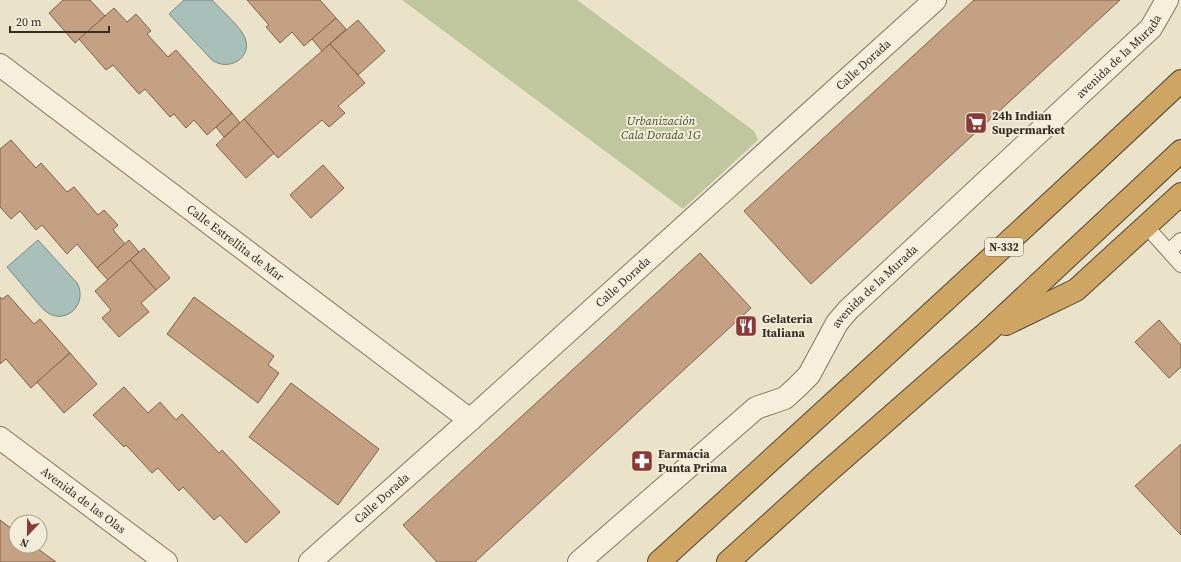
<svg xmlns="http://www.w3.org/2000/svg" width="1181" height="562" font-family="'Source Serif 4',serif">
  <style>
    .green { fill: #c0c79e }
    .water { fill: #a9bfb9; stroke: #718c87 }
    .building { fill: #c4a183; stroke: #816148 }
    .lines { fill: none; stroke-linecap: round; stroke-linejoin: round }
    .lane-casing { stroke: #847560; stroke-width: 16 }
    .street-casing { stroke: #847560; stroke-width: 24 }
    .highway-casing { stroke: #534433; stroke-width: 24 }
    .lane { stroke: #f5efdc; stroke-width: 14 }
    .street { stroke: #f5efdc; stroke-width: 22 }
    .highway { stroke: #cfa564; stroke-width: 22 }
    .labels { text-anchor: middle; stroke-width: 4; stroke-linejoin: round; paint-order: stroke }
    .shield { fill: #f2ecd8; stroke: #6f6659; stroke-width: 1 }
    .shield-label { font-size: 11px; font-weight: bold; fill: #372d22 }
    .street-label { font-size: 12px; fill: #372d22; stroke: #f2ecd8 }
    .poi-label { font-size: 12px; font-weight: bold; fill: #372d22; stroke: #f2ecd8; text-anchor: start }
    .park-label { font-size: 12px; font-style: italic; fill: #45512a; stroke: #f2ecd8 }
  </style>
  <rect width="100%" height="100%" fill="#eae2c9"/>
  <polygon class="green" points="402,0 577,0 754,131 758,140 683,209"/>
  <g class="water">
    <path d="M184,0H212C220,9 241,27 245,38C253,58 228,72 212,60L169,14Z"/>
    <path d="M38,240L77,283C88,302 68,325 48,313C43,310 39,304 35,300C26,289 16,278 7,267Z"/>
  </g>
  <g class="building">
    <polygon points="63,0 90,0 105,16 75,43 49,13"/>
    <polygon points="247,0 320,0 336,18 304,46 292,32 280,43 266,27 269,25"/>
    <polygon points="974,0 1120,0 811,284 744,211"/>
    <polygon points="114,8 127,22 136,14 151,31 147,34 168,57 176,50 232,113 207,135 194,120 186,128 174,114 170,117 145,89 139,94 113,65 106,70 79,39"/>
    <polygon points="336,18 346,29 322,51 312,39"/>
    <polygon points="358,20 385,51 358,75 330,44"/>
    <polygon points="330,44 365,83 338,106 345,113 329,127 322,120 278,158 244,119"/>
    <polygon points="232,113 240,123 224,137 216,127"/>
    <polygon points="244,119 274,153 246,178 216,145"/>
    <polygon points="11,140 36,168 41,163 67,192 74,187 98,215 104,210 118,225 113,230 125,244 97,268 77,244 67,254 42,225 36,230 20,211 11,219 0,207 0,149"/>
    <polygon points="323,165 344,188 311,218 290,195"/>
    <polygon points="129,240 139,252 108,280 97,268"/>
    <polygon points="144,248 170,278 156,290 130,260"/>
    <polygon points="700,253 751,308 475,562 437,562 403,525"/>
    <polygon points="130,260 156,290 141,303 149,312 119,337 102,318 111,310 95,291"/>
    <polygon points="8,295 34,324 40,319 70,353 31,388 6,359 0,364 0,297 2,299"/>
    <polygon points="194,297 274,356 268,365 279,373 258,403 167,334"/>
    <polygon points="1159,320 1181,345 1181,367 1169,378 1135,342"/>
    <polygon points="70,353 97,384 64,413 37,382"/>
    <polygon points="291,383 379,449 338,505 249,437"/>
    <polygon points="124,387 148,413 160,402 176,420 182,414 219,453 222,450 280,512 246,543 220,515 214,520 183,487 179,491 158,468 152,473 126,445 124,447 93,415"/>
    <polygon points="1181,444 1181,535 1135,486"/>
    <polygon points="0,520 16,532 16,546 34,546 56,562 0,562"/>
  </g>
  <g class="lines">
    <g class="lane-casing">
      <g id="lane">
        <polyline points="1146,226 1181,265"/>
        <polyline points="1169,251 1181,240"/>
      </g>
    </g>
    <g class="street-casing">
      <g id="street">
        <path id="s1" d="M0,65L470,420"/>
        <path id="s2" d="M0,438L166,562"/>
        <path id="s3" d="M310,562L470,420L935,0"/>
        <path id="s4" d="M579,562L756,408L785,398L797,387L809,375L837,323L848,310L1151,28L1167,0"/>
      </g>
    </g>
    <g class="highway-casing">
      <g id="highway">
        <polyline points="1006,324 1076,290 1181,194"/>
        <path d="M659,562C834,403 1009,243 1181,81"/>
        <polyline points="728,562 823,476 985,334 1181,151"/>
      </g>
    </g>
    <use href="#lane" class="lane"/>
    <use href="#street" class="street"/>
    <use href="#highway" class="highway"/>
  </g>
  <defs>
    <g id="supermarket-square" transform="scale(1.15)"><rect x="-9" y="-9" width="18" height="18" rx="4" fill="#8d3a36" stroke="#f2ecd8"/><path d="M-6-5.5h2.5l.6 2H6L4.5 2H-2.5L-4.4-4H-6ZM-1.5 3.2a1.3 1.3 0 1 0 .1 0ZM3 3.2a1.3 1.3 0 1 0 .1 0Z" fill="#fff"/></g>
    <g id="restaurant-square" transform="scale(1.15)"><rect x="-9" y="-9" width="18" height="18" rx="4" fill="#8d3a36" stroke="#f2ecd8"/><path d="M-5-6h1v4h1v-4h1v4h1v-4h1v5L-1.5 .5V6h-2V.5L-5-1ZM5-6V6H3V1.5H1.5Q1.5-4 5-6Z" fill="#fff"/></g>
    <g id="pharmacy-square" transform="scale(1.15)"><rect x="-9" y="-9" width="18" height="18" rx="4" fill="#8d3a36" stroke="#f2ecd8"/><path d="M-2-6h4v4h4v4h-4v4h-4v-4h-4v-4h4Z" fill="#fff"/></g>
  </defs>
  <g fill-rule="evenodd">
    <use href="#supermarket-square" x="976" y="123"/>
    <use href="#restaurant-square" x="746" y="326"/>
    <use href="#pharmacy-square" x="642" y="461"/>
  </g>
  <g class="labels">
    <rect class="shield" x="985" y="238" width="38" height="18" rx="3"/>
    <g class="shield-label">
      <text x="1004" y="251">N-332</text>
    </g>
    <g class="street-label">
      <text dy="4" stroke="none"><textPath href="#s4" startOffset="746">avenida de la Murada</textPath></text>
      <text dy="4" stroke="none"><textPath href="#s3" startOffset="744">Calle Dorada</textPath></text>
      <text dy="4" stroke="none"><textPath href="#s1" startOffset="295">Calle Estrellita de Mar</textPath></text>
      <text dy="4" stroke="none"><textPath href="#s3" startOffset="420">Calle Dorada</textPath></text>
      <text dy="4" stroke="none"><textPath href="#s4" startOffset="410">avenida de la Murada</textPath></text>
      <text dy="4" stroke="none"><textPath href="#s3" startOffset="96">Calle Dorada</textPath></text>
      <text dy="4" stroke="none"><textPath href="#s2" startOffset="104">Avenida de las Olas</textPath></text>
    </g>
    <g class="poi-label">
      <text x="992" y="120">24h Indian<tspan x="992" dy="14">Supermarket</tspan></text>
      <text x="762" y="323">Gelateria<tspan x="762" dy="14">Italiana</tspan></text>
      <text x="658" y="458">Farmacia<tspan x="658" dy="14">Punta Prima</tspan></text>
    </g>
    <g class="park-label">
      <text x="661" y="125">Urbanización<tspan x="661" dy="14">Cala Dorada 1G</tspan></text>
    </g>
  </g>
  <g transform="translate(28 534) rotate(202)"><circle r="19" fill="#f2ecd8" stroke="#a7a08f"/>
  <path d="M0-3L7 15L0 10L-7 15Z" fill="#8d3a36"/>
  <text y="-6" font-size="11" font-weight="bold" text-anchor="middle" fill="#372d22">N</text>
  </g>
  <path d="M10 26v6h99v-6" fill="none" stroke="#372d22" stroke-width="2"/>
  <text x="16" y="26" font-size="12" fill="#372d22" stroke="#f2ecd8" stroke-width="3" paint-order="stroke">20 m</text>
</svg>
